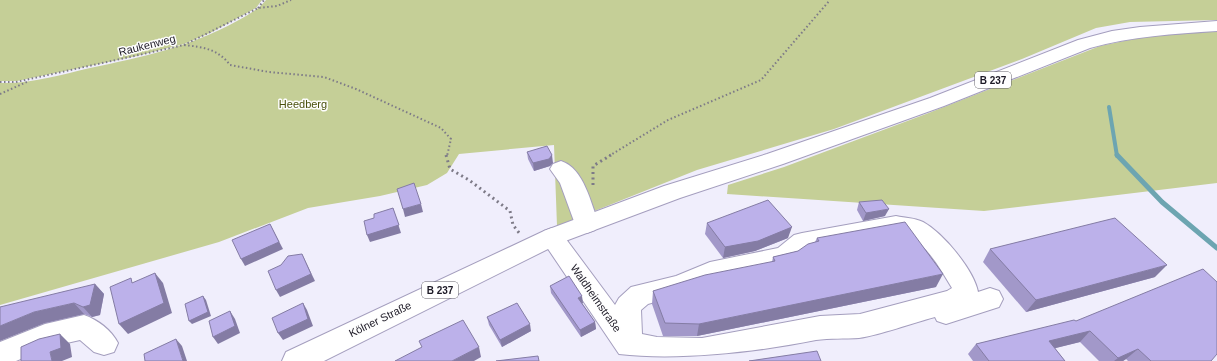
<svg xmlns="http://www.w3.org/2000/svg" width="1217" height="361" font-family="Helvetica,sans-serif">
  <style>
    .green { fill: #c5cf97 }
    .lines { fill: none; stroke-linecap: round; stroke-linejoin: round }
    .stream-far1 { stroke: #6da5b1; stroke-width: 4 }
    .stream { stroke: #6da5b1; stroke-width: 5 }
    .minor-casing { stroke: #a49ebe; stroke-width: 2 }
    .major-casing { stroke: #a49ebe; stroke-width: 2 }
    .path-far1 { stroke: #7d7a87; stroke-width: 2; stroke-dasharray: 1.5 2.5; stroke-linecap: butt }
    .path { stroke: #7d7a87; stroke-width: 3; stroke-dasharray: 2 3.5; stroke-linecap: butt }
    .minor { fill: #fff; fill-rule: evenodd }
    .major { fill: #fff; fill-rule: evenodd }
    .wall { fill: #a298c9 }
    .shaded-wall { fill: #847ca4 }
    .building { fill: #bcb1ea; stroke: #847ca4 }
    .labels { text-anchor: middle; stroke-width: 3; stroke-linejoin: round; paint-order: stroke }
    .shield { fill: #fefefe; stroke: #605e67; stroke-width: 1 }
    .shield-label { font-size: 10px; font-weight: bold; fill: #1d1a26 }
    .street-label { font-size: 11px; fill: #1d1a26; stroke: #fefefe }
    .park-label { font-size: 11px; fill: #49500b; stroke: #fefefe }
  </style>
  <rect width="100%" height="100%" fill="#f0eefc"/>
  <g class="green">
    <polygon points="0,0 262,0 256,8 212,32 184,44 137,56 17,81 0,81"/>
    <path d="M266,0H1217V20L1130,22L1096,28L1022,59L834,129L697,170L557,226L554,145L459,154L447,173L427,185L380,196L308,208L219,242L0,305V83C30,84 60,75 90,68C142,57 190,47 237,21C248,15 258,10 266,0Z"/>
    <polygon points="1217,31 1217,183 984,211 727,194 728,185 784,167 926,114 1100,46 1148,36"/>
  </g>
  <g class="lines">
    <polyline class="stream-far1" points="1109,107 1117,156"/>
    <polyline class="stream" points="1117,155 1162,202 1217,248"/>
    <g class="minor-casing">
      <g id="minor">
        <path d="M561,161C584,168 591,204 599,224L595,230L587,233L579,230L575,224L560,183L550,169L553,164Z"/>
        <path d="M896,216C905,218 915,218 923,222C943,233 974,270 978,292L990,288L999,291L1003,299L999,307L946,324L937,321L935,317C912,323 880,335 859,338C845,339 830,338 816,340C757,352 677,361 619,354L540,237L544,231L552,228L560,231L615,305L619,298L631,287L676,276L710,262L778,248L794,235L802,233ZM896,234C900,234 905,234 909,236C928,246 941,270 952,288L947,291L860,314L820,316L702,338L657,337L642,334L641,310L648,304L689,292L714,281L794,263L809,250Z"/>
        <path d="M84,315C98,320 111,330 118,343L114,352L104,355L94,352L80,340L49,347L16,361H0V342L45,324Z"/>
      </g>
    </g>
    <g class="major-casing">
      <path id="major" d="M1217,21V31C1174,34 1132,36 1090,48L944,106L783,164L680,198L560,243L324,361H282L286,352L544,231L664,186L767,154L930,98L1078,40L1112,31L1140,27Z"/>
    </g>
    <g class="path-far1">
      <polyline points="258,8 264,0"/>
      <path d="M184,45C203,47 218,49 230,65L269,72L324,77L356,89L441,128L451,139L447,156"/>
      <polyline points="0,82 16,82 184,45 258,8 277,6 291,0"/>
      <polyline points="0,94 29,81"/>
      <polyline points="609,156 668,120 761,80 830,0"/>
    </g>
    <g class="path">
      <polyline points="446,155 450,169 469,180 510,211 513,225 520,234"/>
      <polyline points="593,185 593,166 611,155"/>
    </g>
    <use href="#minor" class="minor"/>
    <use href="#major" class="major"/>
  </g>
  <g class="wall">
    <polygon points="527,152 553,163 550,166 534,171 528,159"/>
    <polygon points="859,202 885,216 863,221 857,210"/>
    <polygon points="707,223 788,238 755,251 723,258 705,234"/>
    <polygon points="817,238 936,287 697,336 663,336 652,304 653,291 772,262 773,257 798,251 815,242"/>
    <polygon points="990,249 1155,277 1026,312 983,262"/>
    <polygon points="95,284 104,294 100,315 92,317 84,314 45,323"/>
    <polygon points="550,286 583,303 582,303 595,322 596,329 581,337 551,293"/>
    <polygon points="487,317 531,331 502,347 489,325"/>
    <polygon points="1076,321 1211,361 1128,361 1126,359 1123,361 1099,361 1080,342 1055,348 1065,361 973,361 968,354 976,344"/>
  </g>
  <g class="shaded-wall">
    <polygon points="552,155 553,163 550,166 534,171 533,163"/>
    <polygon points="421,204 423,212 405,217 403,209"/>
    <polygon points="393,208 401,233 370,242 367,235"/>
    <polygon points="889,209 885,216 863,221 866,213"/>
    <polygon points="270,224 283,249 245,266 241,259"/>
    <polygon points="792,227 788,238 755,251 723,258 725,247"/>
    <polygon points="302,254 315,281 280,297 276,290"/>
    <polygon points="1167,265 1155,277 1026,312 1036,300"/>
    <polygon points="155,273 163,283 172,313 128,334 119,324"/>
    <polygon points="943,274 936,287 697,336 699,324"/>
    <polygon points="95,284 104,294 100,315 92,317 83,307"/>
    <polygon points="203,296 206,300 211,316 192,324 189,321"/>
    <polygon points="582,296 583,303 579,305 578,298"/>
    <polygon points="74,303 84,314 45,323 0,341 0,326 34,312"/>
    <polygon points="303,303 307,310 313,326 283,340 278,333"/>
    <polygon points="230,311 235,319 240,333 218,344 213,337"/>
    <polygon points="595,322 596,329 581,337 580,330"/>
    <polygon points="530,324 531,331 502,347 500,340"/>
    <polygon points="1090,331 1080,342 1040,352 1049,341"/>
    <polygon points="60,334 70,344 72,357 62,361 52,361 50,352"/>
    <polygon points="176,339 182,346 187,361 183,361"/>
    <polygon points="479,347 481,357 474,361 452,361"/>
    <polygon points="1138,349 1126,359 1123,361 1114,361 1118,358"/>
  </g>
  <g class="building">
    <polygon points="547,146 552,155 549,159 533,163 527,152"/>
    <polygon points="414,183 421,204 403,209 397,189"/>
    <polygon points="768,200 792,227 758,241 725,247 707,223"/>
    <polygon points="882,200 889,209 866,213 859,202"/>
    <polygon points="393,208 399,225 367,235 364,221 374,218 374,214"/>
    <polygon points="1115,218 1167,265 1036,300 990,249"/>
    <polygon points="905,222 943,274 699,324 665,323 653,291 705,275 775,261 773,257 798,251 808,244 819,241 817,238"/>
    <polygon points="270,224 279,242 241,259 232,240"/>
    <polygon points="302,254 311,274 276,290 268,271 281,265 288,256"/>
    <polygon points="1203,269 1217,282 1217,354 1211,361 1151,361 1138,349 1118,358 1090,331 1049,341 1065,361 989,361 976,344 1074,320 1076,321"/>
    <polygon points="155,273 164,303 119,324 110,287 131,278 132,283"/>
    <polygon points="569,276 582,296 578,298 595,322 580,330 550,286"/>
    <polygon points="95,284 90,305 83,307 74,303 34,312 0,326 0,307"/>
    <polygon points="203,296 208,312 189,321 185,304"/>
    <polygon points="303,303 308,319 278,333 272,318"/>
    <polygon points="517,303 530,324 500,340 487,317"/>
    <polygon points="230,311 235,326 213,337 209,321"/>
    <polygon points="463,320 479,347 452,361 395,361 422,347 419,341"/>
    <polygon points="60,334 61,348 50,352 52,361 21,361 21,347 39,339"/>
    <polygon points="176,339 183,361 145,361 144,354"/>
    <polygon points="817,351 821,361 749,361"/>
    <polygon points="538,356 539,361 496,361"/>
  </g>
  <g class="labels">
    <g class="shield">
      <rect x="975" y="72" width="36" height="16" rx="3"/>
      <rect x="422" y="282" width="36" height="16" rx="3"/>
    </g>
    <g class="shield-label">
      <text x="993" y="84">B 237</text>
      <text x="440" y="294">B 237</text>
    </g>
    <g class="street-label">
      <text transform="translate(147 45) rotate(-14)" y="4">Raukenweg</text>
      <text transform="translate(596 298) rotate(55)" y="4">Waldheimstraße</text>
      <text transform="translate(380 319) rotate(-26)" y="4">Kölner Straße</text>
    </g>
    <g class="park-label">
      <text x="303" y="108">Heedberg</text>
    </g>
  </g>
</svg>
